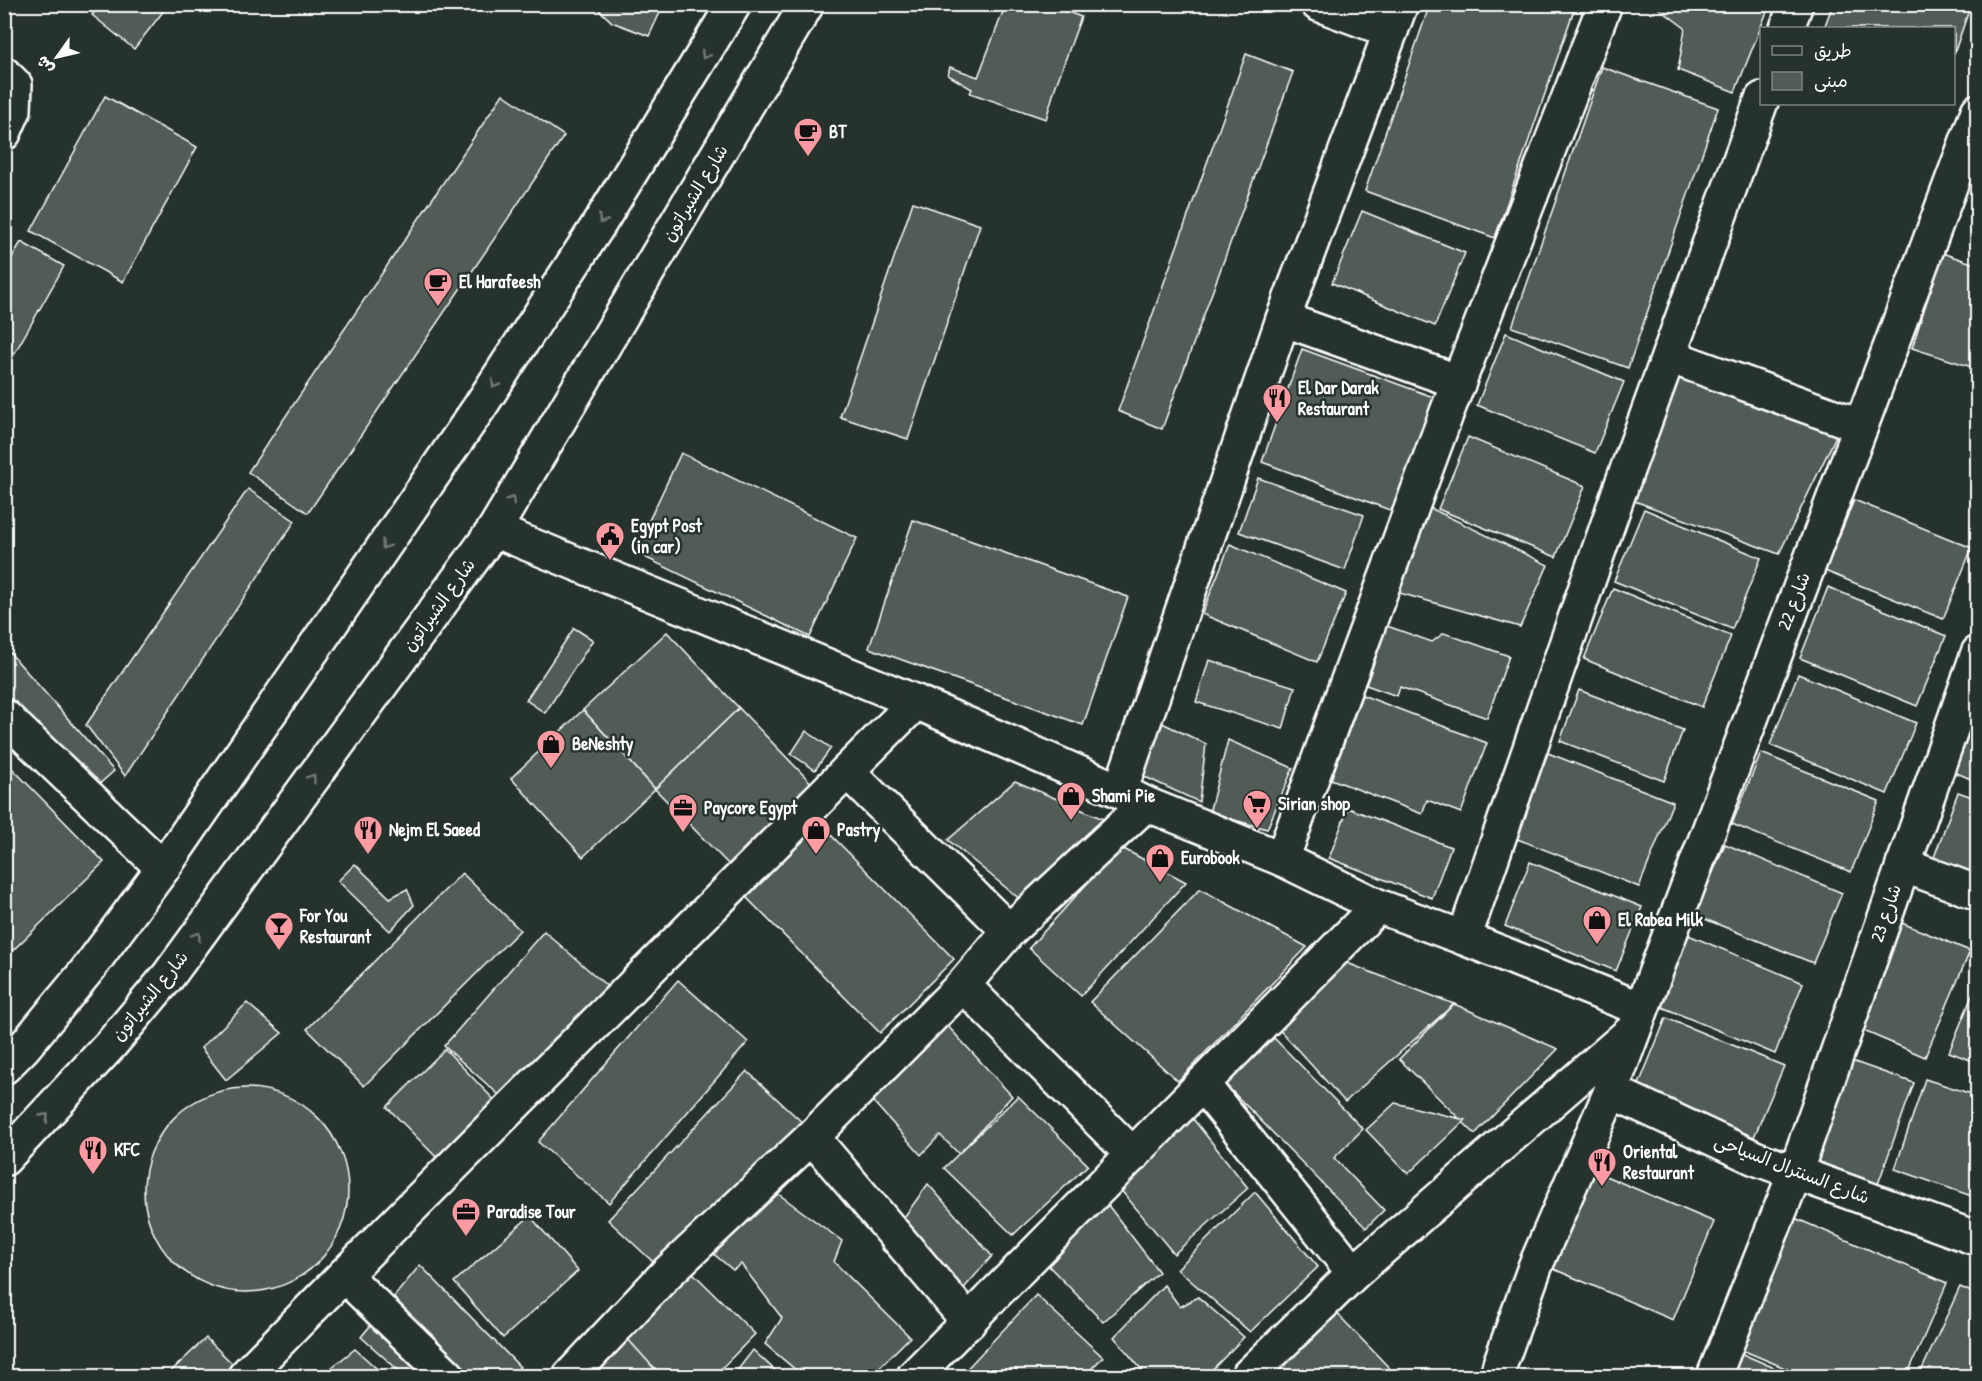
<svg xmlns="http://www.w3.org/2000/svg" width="1982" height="1381" font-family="'Patrick Hand','Playpen Sans Arabic',sans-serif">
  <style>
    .building { fill: #515c57; stroke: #fff; stroke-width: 1.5 }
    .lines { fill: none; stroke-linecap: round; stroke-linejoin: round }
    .minor-casing { stroke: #fff; stroke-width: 38 }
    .minor { stroke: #26332d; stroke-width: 33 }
    .oneway { stroke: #727a76 }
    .labels { text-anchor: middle; stroke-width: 5; stroke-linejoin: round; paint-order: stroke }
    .poi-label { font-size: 18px; font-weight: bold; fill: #fff; stroke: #26332d; text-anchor: start }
    .street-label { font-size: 18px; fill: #fff; stroke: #26332d }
  </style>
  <rect width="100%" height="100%" fill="#26332d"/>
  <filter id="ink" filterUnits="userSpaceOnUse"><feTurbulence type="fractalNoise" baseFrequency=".0167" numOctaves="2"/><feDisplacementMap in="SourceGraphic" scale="12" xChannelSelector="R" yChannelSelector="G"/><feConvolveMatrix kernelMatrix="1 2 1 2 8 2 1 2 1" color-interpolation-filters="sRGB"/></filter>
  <g filter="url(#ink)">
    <g class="building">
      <polygon points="102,4 169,4 134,49 92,15"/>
      <polygon points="593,4 664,4 649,36 612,22"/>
      <polygon points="1006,4 1066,4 1065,11 1081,17 1055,88 1046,119 970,93 972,89 948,75 950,67 978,77"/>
      <polygon points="1430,4 1576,4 1495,238 1365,191"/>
      <polygon points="1653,4 1770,4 1735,92 1678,70 1685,28"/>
      <polygon points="1833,4 1971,4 1954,54 1954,28 1824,28"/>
      <polygon points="1246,54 1293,72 1162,429 1118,411"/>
      <polygon points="1602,67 1718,108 1628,368 1512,327"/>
      <polygon points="503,94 564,136 308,513 248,472"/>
      <polygon points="105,96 197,147 123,282 31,231"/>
      <polygon points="913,202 980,225 908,439 840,417"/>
      <polygon points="1362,211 1465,253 1435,326 1332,283"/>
      <polygon points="21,242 64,266 4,372 4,271"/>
      <polygon points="1942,253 1978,265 1978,369 1912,348"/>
      <polygon points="1506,333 1624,382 1595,453 1477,405"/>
      <polygon points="1302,349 1436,398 1395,512 1262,462"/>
      <polygon points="1669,356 1836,436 1779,554 1618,495"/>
      <polygon points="1468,437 1585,486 1556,557 1438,509"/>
      <polygon points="681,453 857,538 810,637 634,552"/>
      <polygon points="1258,478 1364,515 1345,570 1239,532"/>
      <polygon points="248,489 295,521 125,776 86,725"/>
      <polygon points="1854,500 1972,548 1943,619 1825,571"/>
      <polygon points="1428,507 1548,565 1520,627 1396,592"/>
      <polygon points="1644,509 1761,558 1732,629 1614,581"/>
      <polygon points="913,520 1128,597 1083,725 869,648"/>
      <polygon points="1230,544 1346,593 1317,662 1202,614"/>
      <polygon points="1828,587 1946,636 1917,706 1800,658"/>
      <polygon points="1613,588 1731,636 1702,707 1584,659"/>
      <polygon points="1387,626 1432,642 1444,633 1509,656 1487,718 1400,687 1397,696 1366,685"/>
      <polygon points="574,628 593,640 545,713 526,700"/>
      <polygon points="667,632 739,708 655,789 583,710"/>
      <polygon points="4,646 114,771 86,796 4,702"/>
      <polygon points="1209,660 1295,687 1283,729 1196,702"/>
      <polygon points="1798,674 1916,723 1887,794 1770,745"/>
      <polygon points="1579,690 1683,730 1664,781 1560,741"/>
      <polygon points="1362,695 1487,743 1461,813 1427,800 1422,814 1331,779"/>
      <polygon points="1978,699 1978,782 1952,771"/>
      <polygon points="739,708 816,788 732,868 655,789"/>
      <polygon points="583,710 655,789 583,857 511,778"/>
      <polygon points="1158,721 1206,744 1199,802 1141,775"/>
      <polygon points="806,731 831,748 815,770 791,754"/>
      <polygon points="1228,740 1293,768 1267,829 1209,813"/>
      <polygon points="1548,753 1673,802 1639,887 1515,838"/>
      <polygon points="1761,753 1879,801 1851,872 1732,824"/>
      <polygon points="4,760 104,862 4,959 4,875 7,873 4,871"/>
      <polygon points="1015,781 1108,821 1021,900 948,840"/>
      <polygon points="1958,792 1978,799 1978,877 1933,860"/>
      <polygon points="1348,808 1451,847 1432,898 1329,858"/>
      <polygon points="820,824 954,959 880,1033 746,897"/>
      <polygon points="1725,844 1842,893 1813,963 1695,915"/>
      <polygon points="1120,847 1186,882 1081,996 1029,948"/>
      <polygon points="1530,862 1642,907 1616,971 1505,926"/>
      <polygon points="355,864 390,898 407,889 414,905 390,931 338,881"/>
      <polygon points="462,873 520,930 364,1086 307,1029"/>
      <polygon points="1200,889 1307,947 1178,1081 1090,1002"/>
      <polygon points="1897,921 1970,951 1925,1057 1852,1026"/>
      <polygon points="544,931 608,987 507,1102 444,1046"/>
      <polygon points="1686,934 1803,983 1775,1054 1657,1005"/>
      <polygon points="1347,963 1454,1004 1345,1102 1276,1026"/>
      <polygon points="678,980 748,1042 609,1203 538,1142"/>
      <polygon points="1978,981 1978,1063 1949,1052"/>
      <polygon points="247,1003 282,1033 226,1080 201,1048"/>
      <polygon points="1454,1004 1558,1049 1475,1134 1399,1059"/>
      <polygon points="1666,1018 1784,1066 1754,1137 1637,1089"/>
      <polygon points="945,1023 1012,1096 959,1154 940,1135 921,1155 868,1096"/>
      <polygon points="1274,1038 1363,1129 1334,1158 1384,1210 1366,1228 1226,1085"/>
      <polygon points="445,1049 499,1105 441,1162 387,1107"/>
      <polygon points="1849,1060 1914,1083 1878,1184 1814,1161"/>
      <polygon points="747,1071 805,1125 666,1274 608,1220"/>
      <polygon points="1925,1079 1978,1096 1977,1198 1895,1169"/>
      <circle cx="246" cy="1190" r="102"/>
      <polygon points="1018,1096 1088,1165 1013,1235 944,1168"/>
      <polygon points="1395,1103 1465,1120 1408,1174 1366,1130"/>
      <polygon points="1186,1110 1248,1188 1174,1254 1115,1183"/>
      <polygon points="1589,1169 1714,1222 1673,1320 1549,1267"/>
      <polygon points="928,1184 992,1256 952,1302 881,1249"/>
      <polygon points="773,1190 842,1241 834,1262 910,1337 871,1376 803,1376 765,1344 782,1318 741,1264 733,1270 710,1251"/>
      <polygon points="1255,1192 1318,1267 1250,1332 1177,1269"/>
      <polygon points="1104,1200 1159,1272 1103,1322 1043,1260"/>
      <polygon points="530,1216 578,1271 503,1338 454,1282"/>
      <polygon points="1790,1216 1947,1283 1907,1376 1804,1376 1735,1347"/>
      <polygon points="420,1265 520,1367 510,1376 405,1376 361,1337"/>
      <polygon points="691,1271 755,1334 714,1376 664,1376 626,1342"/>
      <polygon points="1164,1285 1180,1307 1198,1297 1244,1337 1206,1376 1147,1376 1114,1337"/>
      <polygon points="1960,1287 1978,1295 1978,1376 1919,1376"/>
      <polygon points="1036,1295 1103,1357 1084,1376 960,1376"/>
      <polygon points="1330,1306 1397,1376 1257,1376"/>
      <polygon points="626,1337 661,1376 586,1376"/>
      <polygon points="206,1338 239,1370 233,1376 166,1376"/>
      <polygon points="355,1349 385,1376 321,1376"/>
      <polygon points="753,1350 781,1376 733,1376"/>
      <polygon points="1740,1353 1793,1376 1730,1376"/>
    </g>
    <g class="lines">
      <g class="minor-casing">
        <g id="minor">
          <polyline points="1318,4 1391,31"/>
          <polyline points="1787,28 1796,4"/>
          <polyline points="4,74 15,85 14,110 4,133"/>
          <polyline points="1283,319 1459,382"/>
          <polyline points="1669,356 1861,426"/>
          <polyline points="494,530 916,702 1120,791 1146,804 1282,859 1378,906 1464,938 1641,1009"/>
          <polyline points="4,716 163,868"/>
          <polyline points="847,771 1009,931"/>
          <polyline points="1120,791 1283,319 1401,4"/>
          <polyline points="1282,859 1447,412 1605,4"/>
          <polyline points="1903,865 1978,893"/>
          <polyline points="1464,938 1618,495 1762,99"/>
          <polyline points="963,985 1133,1155"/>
          <polyline points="4,1067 24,1047 89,968 163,868 481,405 601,221 734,4"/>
          <polyline points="1202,1084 1354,1273"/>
          <polyline points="1611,1091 1755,1158 1978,1239"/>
          <polyline points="812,1137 969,1322"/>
          <polyline points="4,1159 112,1043 169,975 494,530 807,4"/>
          <polyline points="344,1275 448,1376"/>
          <polyline points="245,1376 344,1275 916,702"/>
          <polyline points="570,1376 666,1274 812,1137 963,985 1009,931 1146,804"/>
          <polyline points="914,1376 1378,906"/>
          <polyline points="1248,1376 1354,1273 1630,1033"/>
          <polyline points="1497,1376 1500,1364 1535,1267 1611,1091 1861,426 1978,111"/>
          <polyline points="1714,1376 1795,1173 1978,653"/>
        </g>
      </g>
      <use href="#minor" class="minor"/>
    </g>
    <defs><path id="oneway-chevron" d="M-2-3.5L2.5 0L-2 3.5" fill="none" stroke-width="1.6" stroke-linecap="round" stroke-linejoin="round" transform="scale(1.5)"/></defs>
    <g class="oneway">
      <use href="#oneway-chevron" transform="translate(705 55) rotate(122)"/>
      <use href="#oneway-chevron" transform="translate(602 220) rotate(122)"/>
      <use href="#oneway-chevron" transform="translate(495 384) rotate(123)"/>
      <use href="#oneway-chevron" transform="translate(511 500) rotate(-59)"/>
      <use href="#oneway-chevron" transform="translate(385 545) rotate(125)"/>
      <use href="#oneway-chevron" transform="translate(312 778) rotate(-54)"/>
      <use href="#oneway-chevron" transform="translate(197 936) rotate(-54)"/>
      <use href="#oneway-chevron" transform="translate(45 1117) rotate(-46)"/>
    </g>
  </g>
  <defs>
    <g id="cafe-pin" transform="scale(1.5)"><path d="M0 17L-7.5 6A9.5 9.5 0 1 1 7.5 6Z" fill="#ff9aa2" stroke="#26332d"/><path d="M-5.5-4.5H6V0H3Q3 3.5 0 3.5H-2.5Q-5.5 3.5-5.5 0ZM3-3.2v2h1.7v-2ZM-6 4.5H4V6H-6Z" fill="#111"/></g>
    <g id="restaurant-pin" transform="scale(1.5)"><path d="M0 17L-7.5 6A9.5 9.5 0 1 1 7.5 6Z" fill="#ff9aa2" stroke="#26332d"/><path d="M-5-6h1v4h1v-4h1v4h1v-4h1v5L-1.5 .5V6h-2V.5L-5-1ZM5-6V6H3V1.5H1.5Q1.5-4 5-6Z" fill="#111"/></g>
    <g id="civic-pin" transform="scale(1.5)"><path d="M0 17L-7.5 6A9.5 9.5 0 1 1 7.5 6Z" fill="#ff9aa2" stroke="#26332d"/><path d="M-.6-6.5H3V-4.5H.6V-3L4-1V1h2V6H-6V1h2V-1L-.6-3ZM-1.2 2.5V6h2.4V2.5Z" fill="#111"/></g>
    <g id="shop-pin" transform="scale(1.5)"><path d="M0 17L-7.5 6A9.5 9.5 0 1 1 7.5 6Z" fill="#ff9aa2" stroke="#26332d"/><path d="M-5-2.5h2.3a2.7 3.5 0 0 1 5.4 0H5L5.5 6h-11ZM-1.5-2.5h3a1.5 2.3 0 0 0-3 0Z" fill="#111"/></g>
    <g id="supermarket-pin" transform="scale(1.5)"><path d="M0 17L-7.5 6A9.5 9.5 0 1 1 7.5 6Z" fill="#ff9aa2" stroke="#26332d"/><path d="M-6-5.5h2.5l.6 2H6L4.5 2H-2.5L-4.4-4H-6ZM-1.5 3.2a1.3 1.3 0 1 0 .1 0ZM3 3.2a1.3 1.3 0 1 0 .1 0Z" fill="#111"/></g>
    <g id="office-pin" transform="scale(1.5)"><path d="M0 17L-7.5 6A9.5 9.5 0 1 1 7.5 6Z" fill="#ff9aa2" stroke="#26332d"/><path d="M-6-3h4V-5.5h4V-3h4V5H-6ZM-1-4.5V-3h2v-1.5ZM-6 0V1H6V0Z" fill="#111"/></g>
    <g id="bar-pin" transform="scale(1.5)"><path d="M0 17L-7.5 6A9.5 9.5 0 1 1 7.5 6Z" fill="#ff9aa2" stroke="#26332d"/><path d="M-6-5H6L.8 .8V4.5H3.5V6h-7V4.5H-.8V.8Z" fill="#111"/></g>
  </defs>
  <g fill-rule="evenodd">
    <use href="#cafe-pin" x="808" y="132"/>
    <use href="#cafe-pin" x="438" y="282"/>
    <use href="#restaurant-pin" x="1277" y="398"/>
    <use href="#civic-pin" x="610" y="536"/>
    <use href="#shop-pin" x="551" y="744"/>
    <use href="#shop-pin" x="1071" y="796"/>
    <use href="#supermarket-pin" x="1257" y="804"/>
    <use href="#office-pin" x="683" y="808"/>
    <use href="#restaurant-pin" x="368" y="830"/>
    <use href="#shop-pin" x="816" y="830"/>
    <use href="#shop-pin" x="1160" y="858"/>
    <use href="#shop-pin" x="1597" y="920"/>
    <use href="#bar-pin" x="279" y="926"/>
    <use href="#restaurant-pin" x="93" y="1150"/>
    <use href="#restaurant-pin" x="1602" y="1162"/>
    <use href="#office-pin" x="466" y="1212"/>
  </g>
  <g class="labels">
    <g class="poi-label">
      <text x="829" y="138">BT</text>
      <text x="459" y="288">El Harafeesh</text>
      <text x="1298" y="394">El Dar Darak<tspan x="1298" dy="21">Restaurant</tspan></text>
      <text x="631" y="532">Egypt Post<tspan x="631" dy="21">(in car)</tspan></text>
      <text x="572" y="750">BeNeshty</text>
      <text x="1092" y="802">Shami Pie</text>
      <text x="1278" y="810">Sirian shop</text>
      <text x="704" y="814">Paycore Egypt</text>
      <text x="389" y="836">Nejm El Saeed</text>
      <text x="837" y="836">Pastry</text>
      <text x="1181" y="864">Eurobook</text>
      <text x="300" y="922">For You<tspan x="300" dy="21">Restaurant</tspan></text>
      <text x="1618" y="926">El Rabea Milk</text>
      <text x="114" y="1156">KFC</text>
      <text x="1623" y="1158">Oriental<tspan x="1623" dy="21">Restaurant</tspan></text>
      <text x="487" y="1218">Paradise Tour</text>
    </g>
    <g class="street-label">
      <text transform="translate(695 193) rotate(-59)" y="6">شارع الشيراتون</text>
      <text transform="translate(1794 601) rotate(-69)" y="6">شارع 22</text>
      <text transform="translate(439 605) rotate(-54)" y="6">شارع الشيراتون</text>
      <text transform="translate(1886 913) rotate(-71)" y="6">شارع 23</text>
      <text transform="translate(150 996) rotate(-51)" y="6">شارع الشيراتون</text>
      <text transform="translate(1792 1169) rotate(21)" y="6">شارع السنترال السياحى</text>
    </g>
  </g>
  <rect width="1982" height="1381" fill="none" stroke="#26332d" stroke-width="24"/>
  <rect x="12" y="12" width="1958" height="1357" fill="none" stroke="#fff" stroke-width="2" filter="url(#ink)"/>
  <rect x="1760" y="27" width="195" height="78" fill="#26332d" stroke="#7d8581" stroke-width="1.5"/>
  <rect x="1772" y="46" width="30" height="9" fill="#26332d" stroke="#7d8581" stroke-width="1.5"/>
  <text x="1814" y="57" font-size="18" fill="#ffffff">طريق</text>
  <rect x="1772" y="72" width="30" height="18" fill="#515c57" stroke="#7d8581" stroke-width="1.5"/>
  <text x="1814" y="87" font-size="18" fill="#ffffff">مبنى</text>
  <g transform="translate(57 57) rotate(236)" stroke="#26332d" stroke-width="4.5" paint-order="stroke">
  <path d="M0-4.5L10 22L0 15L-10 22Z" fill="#ffffff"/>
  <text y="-9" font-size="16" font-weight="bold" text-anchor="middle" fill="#ffffff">ش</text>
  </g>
</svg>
